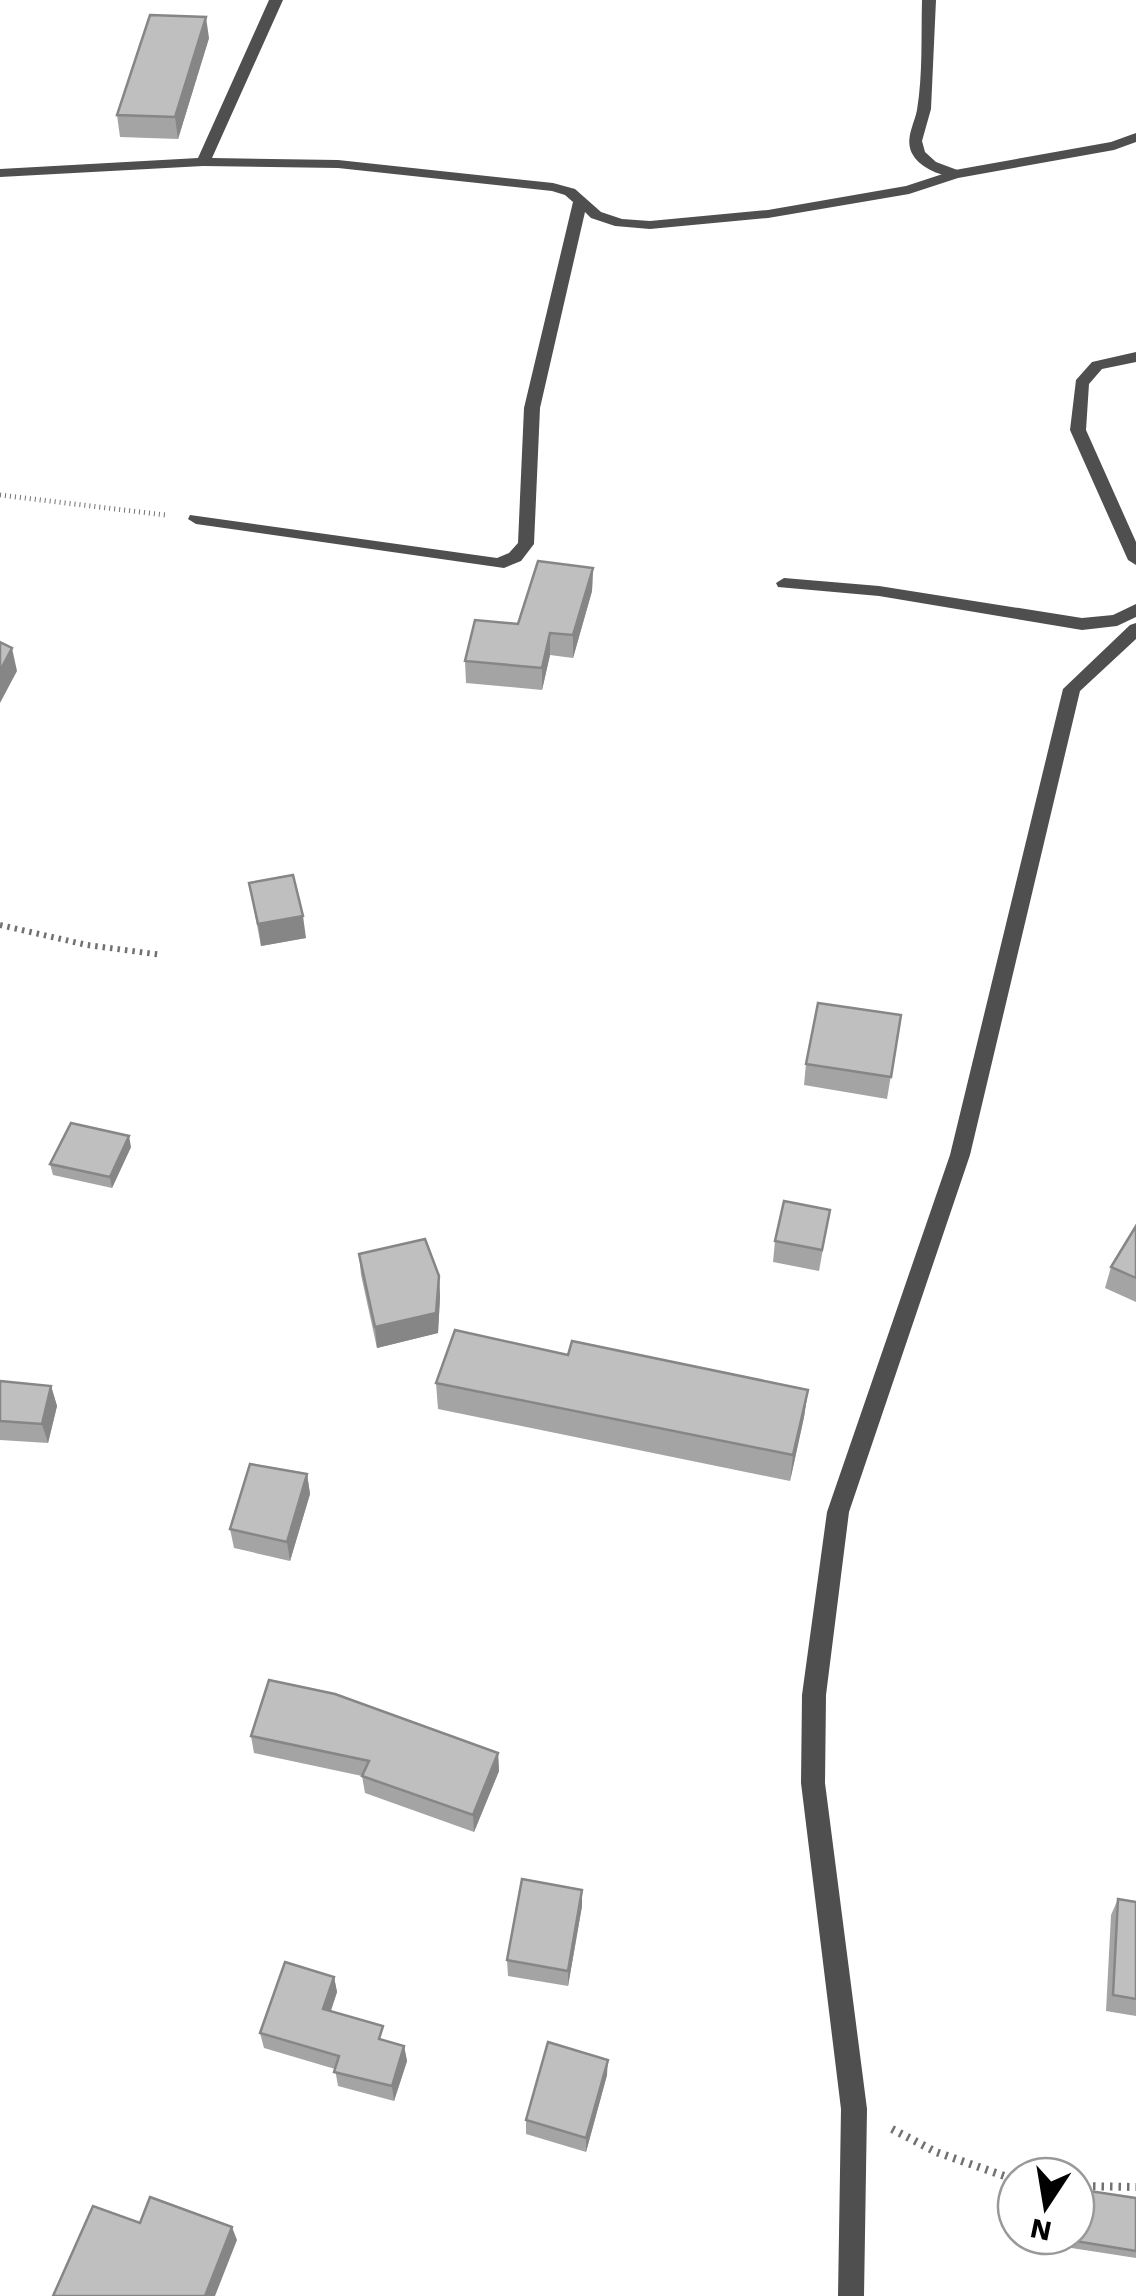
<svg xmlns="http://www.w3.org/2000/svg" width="1136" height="2296" font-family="'Work Sans',sans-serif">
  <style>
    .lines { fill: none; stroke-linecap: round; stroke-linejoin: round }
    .path-far2 { stroke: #717171; stroke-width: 5; stroke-dasharray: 1 4; stroke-linecap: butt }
    .path-far1 { stroke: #717171; stroke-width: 6; stroke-dasharray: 2.5 5; stroke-linecap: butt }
    .path { stroke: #717171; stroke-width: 8; stroke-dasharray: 2.5 6; stroke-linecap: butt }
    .lane { fill: #4f4f4f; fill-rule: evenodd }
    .street { fill: #4f4f4f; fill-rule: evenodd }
    .wall { fill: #a4a4a4 }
    .shaded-wall { fill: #868686 }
    .building { fill: #bfbfbf; stroke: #868686; stroke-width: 2.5 }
  </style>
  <rect width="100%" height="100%" fill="#fff"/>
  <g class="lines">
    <polyline class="path-far2" points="0,495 165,515"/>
    <polyline class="path-far1" points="0,925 87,945 162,955"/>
    <g class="path">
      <polyline points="892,2129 936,2152 1016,2180"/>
      <polyline points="1076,2186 1136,2187"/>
    </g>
    <g class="lane">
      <path d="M922,0H936L931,109L922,141L925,152L936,162L960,171V177C945,178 921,169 913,155C904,140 914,125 917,110C923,74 921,36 922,0Z"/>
      <polygon points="784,578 879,586 1082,618 1113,615 1136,604 1136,617 1117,626 1082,630 879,596 778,587 776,583"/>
    </g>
    <g class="street">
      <polygon points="269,0 283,0 212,158 338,160 553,183 575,189 601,212 622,219 650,221 768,210 906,186 955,170 1111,142 1136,133 1136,142 1114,150 958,178 909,194 768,218 650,229 615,226 591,218 585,212 540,408 534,544 521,561 504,568 196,524 188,519 190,515 497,558 509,553 518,543 524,408 573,202 565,195 552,191 338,168 203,166 0,177 0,169 198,158"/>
      <polygon points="1136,352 1136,362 1102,369 1089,384 1086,430 1136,542 1136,565 1128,560 1070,430 1076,380 1092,362"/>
      <polygon points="1136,623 1136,639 1080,691 970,1155 849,1512 826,1695 825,1783 867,2109 864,2296 838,2296 841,2109 801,1783 802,1695 827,1512 950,1155 1063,689 1130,625"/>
    </g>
  </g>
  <g class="wall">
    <polygon points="209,38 178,139 120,137 117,115"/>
    <polygon points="593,568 592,591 573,658 550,655 542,690 466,683 465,661 518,624"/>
    <polygon points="249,883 306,938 261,946"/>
    <polygon points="901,1015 887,1099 804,1085 806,1064"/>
    <polygon points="131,1147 112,1188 53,1175 50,1164"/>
    <polygon points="830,1210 819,1271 773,1262 775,1241"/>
    <polygon points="1136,1226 1136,1302 1105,1288 1111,1267"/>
    <polygon points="359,1254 439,1276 440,1297 438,1333 377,1348 361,1275"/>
    <polygon points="568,1355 808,1390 804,1417 790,1481 438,1409 436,1383"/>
    <polygon points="0,1381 51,1386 57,1406 48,1443 0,1440"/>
    <polygon points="307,1474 310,1494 290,1561 234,1548 230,1529"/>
    <polygon points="251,1736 498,1753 499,1771 474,1832 365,1793 362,1776 254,1753"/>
    <polygon points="582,1890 582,1906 568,1986 508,1976 507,1960"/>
    <polygon points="1118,1899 1136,1902 1136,2016 1106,2011 1111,1915"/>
    <polygon points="334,1977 337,1992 331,2011 385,2041 404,2046 407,2061 394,2101 338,2086 335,2069 264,2048 260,2033"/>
    <polygon points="607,2075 586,2152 526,2134 526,2120"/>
    <polygon points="1136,2198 1136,2258 1065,2247 1065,2236 1076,2236"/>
  </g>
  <g class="shaded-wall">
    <polygon points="206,17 209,38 178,139 175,117"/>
    <polygon points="593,568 592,591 573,658 573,635"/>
    <polygon points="550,633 550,655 542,690 542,668"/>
    <polygon points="12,648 17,671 0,703 0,671"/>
    <polygon points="303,916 306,938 261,946 258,924"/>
    <polygon points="129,1136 131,1147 112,1188 110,1177"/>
    <polygon points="439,1276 440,1297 438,1333 377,1348 375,1327"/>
    <polygon points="51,1386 57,1406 48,1443 42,1424"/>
    <polygon points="808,1390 804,1417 790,1481 793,1455"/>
    <polygon points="307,1474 310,1494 290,1561 287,1542"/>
    <polygon points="498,1753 499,1771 474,1832 473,1815"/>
    <polygon points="582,1890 582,1906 568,1986 568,1971"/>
    <polygon points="334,1977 337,1992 326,2024 323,2009"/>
    <polygon points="404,2046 407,2061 394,2101 392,2086"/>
    <polygon points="608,2060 607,2075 586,2152 586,2138"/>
    <polygon points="232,2227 237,2240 215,2296 205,2296"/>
  </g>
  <g class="building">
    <polygon points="150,15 206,17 175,117 117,115"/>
    <polygon points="538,561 593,568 573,635 550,633 542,668 465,661 475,620 518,624"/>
    <polygon points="0,642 12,648 0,671"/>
    <polygon points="293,875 303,916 258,924 249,883"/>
    <polygon points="818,1003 901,1015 891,1077 806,1064"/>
    <polygon points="71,1123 129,1136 110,1177 50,1164"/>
    <polygon points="784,1201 830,1210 822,1250 775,1241"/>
    <polygon points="1136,1226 1136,1278 1111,1267"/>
    <polygon points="425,1239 439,1276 436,1313 375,1327 359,1254"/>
    <polygon points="455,1330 568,1355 572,1341 808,1390 793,1455 436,1383"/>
    <polygon points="0,1381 51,1386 42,1424 0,1421"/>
    <polygon points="250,1464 307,1474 287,1542 230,1529"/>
    <polygon points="269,1680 335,1694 498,1753 473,1815 362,1776 369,1761 251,1736"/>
    <polygon points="522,1879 582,1890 568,1971 507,1960"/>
    <polygon points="1118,1899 1136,1902 1136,1999 1113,1995"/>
    <polygon points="285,1962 334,1977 323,2009 383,2026 379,2039 404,2046 392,2086 334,2072 339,2056 260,2033"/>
    <polygon points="548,2042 608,2060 586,2138 526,2120"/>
    <polygon points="1076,2189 1136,2198 1136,2251 1069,2240 1069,2236 1076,2236"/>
    <polygon points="150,2197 232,2227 205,2296 53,2296 93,2206 140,2223"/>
  </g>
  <g transform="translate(1046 2206) rotate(192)"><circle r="48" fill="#ffffff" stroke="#999999" stroke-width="2.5"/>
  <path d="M0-8L18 38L0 25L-18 38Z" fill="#000000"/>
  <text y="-15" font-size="28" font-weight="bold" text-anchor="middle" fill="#000000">N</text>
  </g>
</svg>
